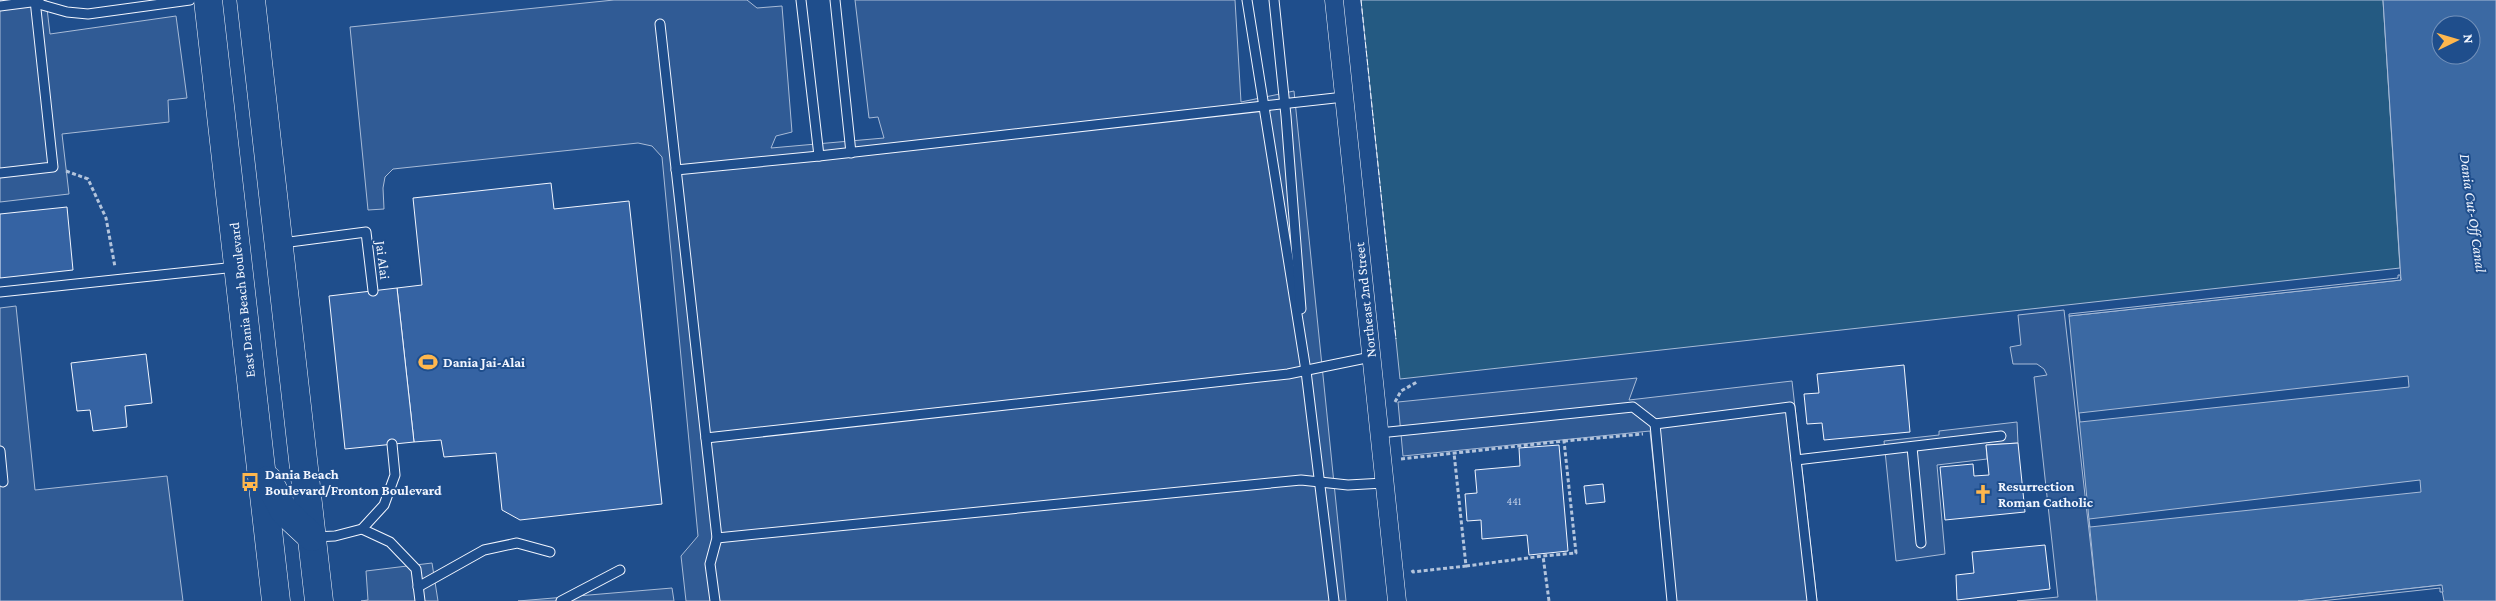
<svg xmlns="http://www.w3.org/2000/svg" width="2496" height="601" font-family="'Crimson Pro',serif">
  <style>
    .green { fill: #245a82; stroke: #a8bbd7 }
    .parking { fill: #305b95; stroke: #a8bbd7 }
    .water { fill: #3b69a3; stroke: #a8bbd7; fill-rule: evenodd }
    .pier { fill: #1f4e8c; stroke: #a8bbd7 }
    .building { fill: #3563a3; stroke: #f2f6ff }
    .lines { fill: none; stroke-linecap: round; stroke-linejoin: round }
    .lane-casing { stroke: #f2f6ff; stroke-width: 11 }
    .street-casing { stroke: #f2f6ff; stroke-width: 19 }
    .primary-casing { stroke: #f2f6ff; stroke-width: 29 }
    .path { stroke: #b3c4dc; stroke-width: 3; stroke-dasharray: 4 2.5; stroke-linecap: butt }
    .lane { stroke: #1f4e8c; stroke-width: 9 }
    .street { stroke: #1f4e8c; stroke-width: 18 }
    .primary { stroke: #1f4e8c; stroke-width: 28 }
    .fence { stroke: #f2f6ff; stroke-width: 1; stroke-dasharray: 6 2.5; stroke-linecap: butt }
    .labels { text-anchor: middle; stroke-width: 4; stroke-linejoin: round; paint-order: stroke }
    .number-label { font-size: 11px; fill: #c3d1e8 }
    .street-label { font-size: 14px; fill: #f2f6ff; stroke: #1f4e8c }
    .poi-label { font-size: 14px; font-weight: bold; fill: #f2f6ff; stroke: #1f4e8c; text-anchor: start }
    .water-label { font-size: 15px; font-style: italic; fill: #f2f6ff; stroke: #1f4e8c }
  </style>
  <rect width="100%" height="100%" fill="#1f4e8c"/>
  <polygon class="green" points="1361,0 2383,0 2400,268 1400,379"/>
  <g class="parking">
    <polygon points="0,0 46,0 50,34 176,16 187,98 168,100 169,122 62,134 69,194 0,202"/>
    <polygon points="614,0 747,0 757,8 782,6 792,132 776,136 771,148 884,138 878,117 869,118 855,0 1235,0 1241,102 1294,91 1346,601 686,601 681,556 698,536 662,157 652,146 638,143 393,169 385,177 383,188 384,209 368,210 350,27"/>
    <polygon points="16,306 35,490 167,476 183,601 0,601 0,308"/>
    <polygon points="2064,310 2097,601 2017,601 2058,597 2034,377 2047,375 2044,369 2037,364 2013,364 2010,347 2021,345 2018,315"/>
    <polygon points="1637,378 1629,400 1792,381 1817,601 1668,601 1650,431 1403,456 1398,402"/>
    <polygon points="2017,422 2018,443 1986,445 1987,459 1937,465 1945,554 1896,561 1884,441 1939,435 1939,431"/>
    <polygon points="432,563 438,601 361,601 368,600 366,571"/>
    <polygon points="672,588 674,601 518,601"/>
  </g>
  <path class="water" d="M2383,0H2496V601H2444L2441,585L2298,601H2097L2069,316L2401,280ZM2441,25H2471V55H2441Z"/>
  <g class="pier">
    <polygon points="2398,275 2400,275 2401,280 2069,316 2069,314 2398,278"/>
    <polygon points="2408,376 2409,387 2080,422 2079,413"/>
    <polygon points="2420,480 2421,492 2090,527 2089,519"/>
    <polygon points="2442,585 2443,592 2440,592 2440,588 2321,601 2298,601"/>
  </g>
  <g class="building">
    <polygon points="551,183 554,209 629,201 662,504 520,520 502,510 496,453 444,457 441,440 414,442 397,288 422,285 413,198"/>
    <polygon points="67,207 73,270 0,278 0,214"/>
    <polygon points="397,288 414,442 345,449 329,296"/>
    <polygon points="146,354 152,403 125,406 127,427 93,431 90,410 77,411 71,363"/>
    <polygon points="1904,365 1910,432 1824,440 1822,423 1807,424 1804,394 1819,393 1817,374"/>
    <polygon points="2018,443 2025,512 1945,520 1940,467 1973,464 1974,476 1989,475 1986,445"/>
    <polygon points="1559,445 1568,551 1529,555 1527,535 1482,539 1481,520 1467,521 1465,494 1477,493 1475,470 1520,466 1519,448"/>
    <polygon points="1603,484 1605,502 1586,504 1584,486"/>
    <polygon points="2045,545 2050,589 1957,600 1956,575 1974,573 1972,552"/>
  </g>
  <g class="lines">
    <g class="lane-casing">
      <g id="lane">
        <polyline points="801,0 819,156"/>
        <polyline points="835,0 851,153"/>
        <polyline points="1247,0 1306,371 1334,601"/>
        <polyline points="1274,0 1286,116 1301,309"/>
        <polyline points="35,3 67,12 88,14 190,0"/>
        <polyline points="0,6 39,1"/>
        <polyline points="660,24 717,538 710,564 715,601"/>
        <polyline points="676,170 819,156 1344,97"/>
        <polyline points="0,173 53,167 35,0"/>
        <polyline points="282,243 366,232 373,291"/>
        <polyline points="0,292 236,267"/>
        <polyline points="1379,433 1633,407 1655,424"/>
        <polyline points="706,438 1288,374 1371,357"/>
        <polyline points="1912,447 1921,543"/>
        <polyline points="0,451 3,482"/>
        <polyline points="1796,460 2001,436"/>
        <polyline points="362,529 390,542 416,569 420,601"/>
        <polyline points="314,537 335,536 362,529 384,505 395,475 392,444"/>
        <polyline points="717,538 1301,480 1348,485 1384,483"/>
        <polyline points="418,587 484,550 517,543 550,552"/>
        <polyline points="561,601 620,570"/>
        <polyline points="1672,601 1655,424 1790,407 1812,601"/>
      </g>
    </g>
    <g class="street-casing">
      <polyline id="street" points="1334,0 1397,601"/>
    </g>
    <g class="primary-casing">
      <g id="primary">
        <polyline points="208,0 276,601"/>
        <polyline points="251,0 319,601"/>
        <polyline points="268,480 284,511 312,537"/>
      </g>
    </g>
    <g class="path">
      <polyline points="66,171 88,179 106,218 115,267"/>
      <polyline points="1395,402 1401,391 1417,382"/>
      <polyline points="1564,441 1643,434"/>
      <polyline points="1401,459 1564,441 1576,553 1543,556 1549,601"/>
      <polyline points="1466,566 1543,556"/>
      <polyline points="1412,570 1413,572 1466,566 1454,453"/>
    </g>
    <use href="#lane" class="lane"/>
    <use href="#street" class="street"/>
    <use href="#primary" class="primary"/>
    <polyline class="fence" points="1361,0 1396,339"/>
  </g>
  <defs>
    <g id="stadium-bare" transform="scale(1.5)"><path d="M0-5a6.5 5 0 1 0 0 10a6.5 5 0 1 0 0-10ZM-3.5-1.8h7v3.6h-7Z" fill="#ffb74d" stroke="#1f4e8c" stroke-width="2.5" paint-order="stroke"/></g>
    <g id="bus-bare" transform="scale(1.5)"><path d="M-5-6H5V4H4V6H2V4H-2V6H-4V4H-5ZM-3.5-4V0h7V-4ZM-3.5 1.2v1.5H-2V1.2ZM2 1.2v1.5H3.5V1.2Z" fill="#ffb74d" stroke="#1f4e8c" stroke-width="2.5" paint-order="stroke"/></g>
    <g id="church-bare" transform="scale(1.5)"><path d="M-1.2-6h2.4v3.5h3.3v2.4h-3.3V6h-2.4V-.1h-3.3v-2.4h3.3Z" fill="#ffb74d" stroke="#1f4e8c" stroke-width="2.5" paint-order="stroke"/></g>
  </defs>
  <g fill-rule="evenodd">
    <use href="#stadium-bare" x="428" y="362"/>
    <use href="#bus-bare" x="250" y="482"/>
    <use href="#church-bare" x="1983" y="494"/>
  </g>
  <g class="labels">
    <g class="number-label">
      <text x="1514" y="505">441</text>
    </g>
    <g class="street-label">
      <text transform="translate(383 260) rotate(83)" y="5">Jai Alai</text>
      <text transform="translate(242 300) rotate(-96)" y="5">East Dania Beach Boulevard</text>
      <text transform="translate(1365 300) rotate(-96)" y="5">Northeast 2nd Street</text>
    </g>
    <g class="poi-label">
      <text x="443" y="367">Dania Jai-Alai</text>
      <text x="265" y="479">Dania Beach<tspan x="265" dy="16">Boulevard/Fronton Boulevard</tspan></text>
      <text x="1998" y="491">Resurrection<tspan x="1998" dy="16">Roman Catholic</tspan></text>
    </g>
    <g class="water-label">
      <text transform="translate(2473 213) rotate(82)" y="5">Dania Cut-Off Canal</text>
    </g>
  </g>
  <g transform="translate(2456 40) rotate(85)"><circle r="24" fill="#1f4e8c" stroke="#7391ba"/>
  <path d="M0-4L9 19L0 12L-9 19Z" fill="#ffb74d"/>
  <text y="-8" font-size="14" font-weight="bold" text-anchor="middle" fill="#f2f6ff">N</text>
  </g>
</svg>
